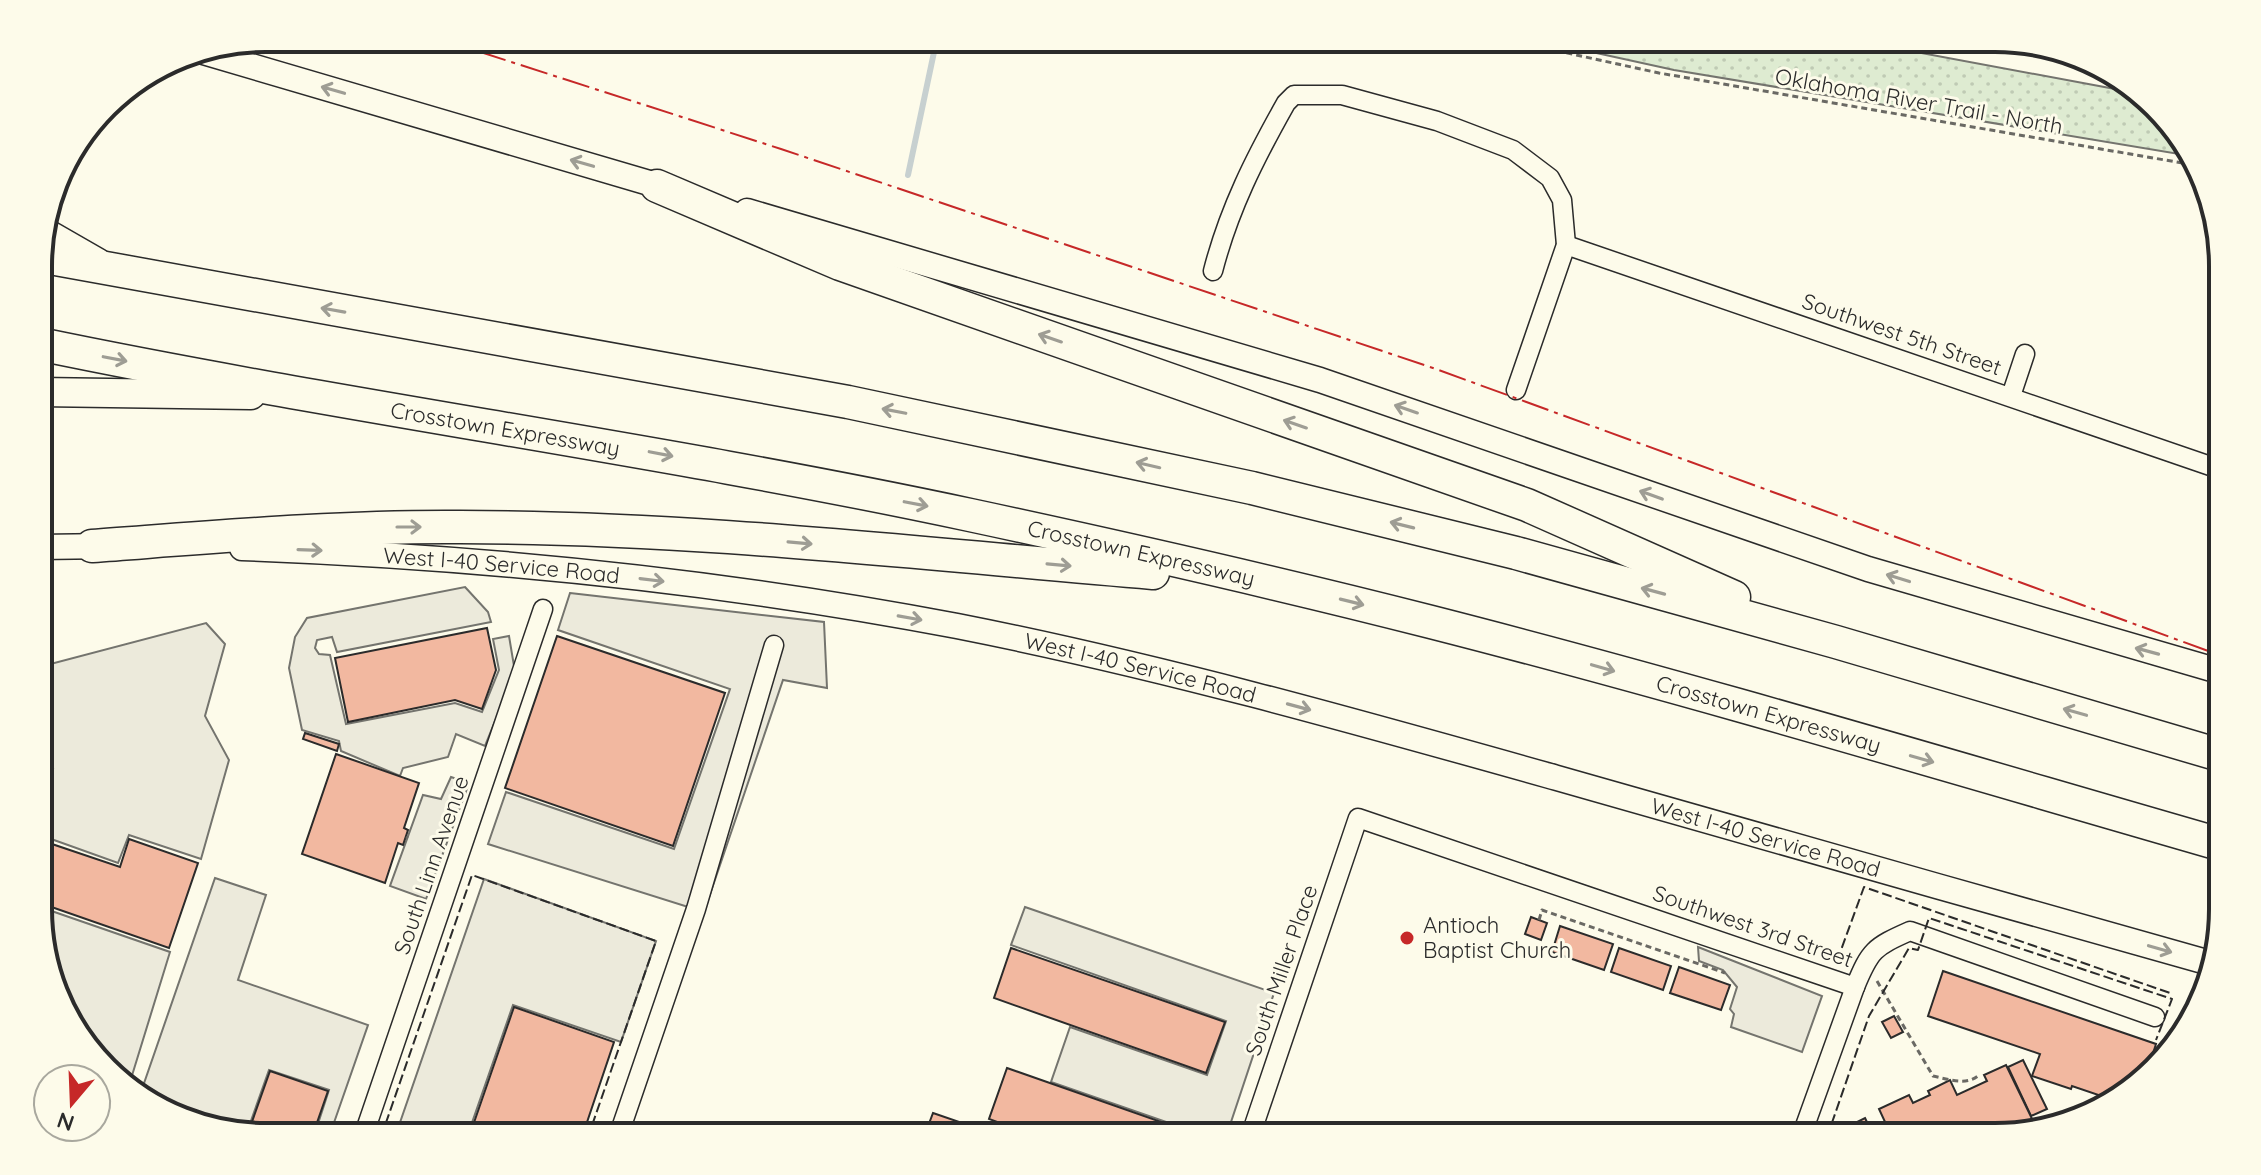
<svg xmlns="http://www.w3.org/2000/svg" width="2261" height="1175" font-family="Quicksand,sans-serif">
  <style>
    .grass { fill: url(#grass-dots); stroke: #74746e; stroke-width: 2 }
    .parking { fill: #eceadb; stroke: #74746e; stroke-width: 2 }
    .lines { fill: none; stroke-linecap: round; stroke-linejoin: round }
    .stream { stroke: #c7d0d0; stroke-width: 6 }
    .building { fill: #f2b8a0; stroke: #2b2b2b; stroke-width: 2 }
    .minor-casing { stroke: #2b2b2b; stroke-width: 21 }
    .secondary-casing { stroke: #2b2b2b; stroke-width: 27 }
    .primary-casing { stroke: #2b2b2b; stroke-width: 31 }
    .motorway-casing { stroke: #2b2b2b; stroke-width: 35 }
    .path { stroke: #6a6964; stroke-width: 3; stroke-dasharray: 6 4; stroke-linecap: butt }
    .minor { stroke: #fdfbea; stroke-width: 18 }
    .secondary { stroke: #fdfbea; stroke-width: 24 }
    .primary { stroke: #fdfbea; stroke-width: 28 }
    .motorway { stroke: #fdfbea; stroke-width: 32 }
    .fence { stroke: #2b2b2b; stroke-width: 2; stroke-dasharray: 10 4; stroke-linecap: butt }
    .power { stroke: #c62828; stroke-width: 2; stroke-dasharray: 28 6 4 6; stroke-linecap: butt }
    .oneway { stroke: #9e9d94 }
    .poi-dot { fill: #c62828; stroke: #fdfbea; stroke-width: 3 }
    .labels { text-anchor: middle; stroke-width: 6; stroke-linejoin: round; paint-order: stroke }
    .street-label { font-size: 22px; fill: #2b2b2b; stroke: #fdfbea }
    .poi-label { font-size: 22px; fill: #2b2b2b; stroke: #fdfbea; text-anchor: start }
    .rim { fill: none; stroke: #2b2b2b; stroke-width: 4 }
  </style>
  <defs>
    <pattern id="grass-dots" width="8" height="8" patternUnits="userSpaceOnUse" patternTransform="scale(2)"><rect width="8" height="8" fill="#deebd1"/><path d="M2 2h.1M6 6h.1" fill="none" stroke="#bfcab4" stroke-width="1.8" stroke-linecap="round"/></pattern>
  </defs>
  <rect width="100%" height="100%" fill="#fdfbea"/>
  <polygon class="grass" points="1528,38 1841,38 2131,92 2184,139 2191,156 1674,70"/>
  <g class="parking">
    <polygon points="465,587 488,612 491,622 337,652 332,637 317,640 315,648 319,654 330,655 346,724 455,703 482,712 499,670 493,639 509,636 515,672 485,746 456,734 448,757 403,768 400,776 341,751 339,741 302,730 289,668 295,637 307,618"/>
    <polygon points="570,593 824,622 827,688 783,680 704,912 488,844 506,792 674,849 730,689 558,630"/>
    <polygon points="206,623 225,644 205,716 229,760 201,859 129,835 118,863 40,835 40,809 53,769 40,763 39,667"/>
    <polygon points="451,777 469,783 426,899 390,886 423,795 441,799"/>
    <polygon points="215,878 266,895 238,980 368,1025 329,1137 314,1136 329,1090 269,1070 247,1132 165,1113 141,1092"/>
    <polygon points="484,879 656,941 621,1042 513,1005 467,1137 395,1137"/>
    <polygon points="40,907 170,952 130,1082 77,1036 40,939"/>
    <polygon points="1025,907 1274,993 1226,1137 1187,1137 1189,1130 1051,1082 1070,1027 1207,1075 1226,1021 1011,945"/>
    <polygon points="1698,947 1822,996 1802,1052 1731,1027 1734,1014 1730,1009 1737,987 1723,970 1699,961"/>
  </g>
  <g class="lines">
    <polyline class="stream" points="908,175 937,38"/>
  </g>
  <g class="building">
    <polygon points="487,628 496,670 482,709 455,700 348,722 335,658"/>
    <polygon points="557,636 725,693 673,846 505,788"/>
    <polygon points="305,733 339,744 337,751 303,739"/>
    <polygon points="336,754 419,783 404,828 408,830 403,845 398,843 385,883 302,854"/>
    <polygon points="40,768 50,772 40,802"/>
    <polygon points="129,839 198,863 169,948 40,903 40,840 120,867"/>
    <polygon points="1531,917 1547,923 1541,940 1525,934"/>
    <polygon points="1560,926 1613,944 1604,970 1552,952"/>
    <polygon points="1011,948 1225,1022 1206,1073 994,998"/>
    <polygon points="1619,948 1671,966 1663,990 1611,972"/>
    <polygon points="1679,967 1730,985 1721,1010 1670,993"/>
    <polygon points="1943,971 2156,1044 2148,1069 2121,1099 2116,1101 2072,1086 2071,1089 2032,1076 2040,1054 1928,1016"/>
    <polygon points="514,1007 614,1042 582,1137 469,1137"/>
    <polygon points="1894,1016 1903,1032 1891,1038 1882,1022"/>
    <polygon points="2023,1060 2047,1109 2031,1116 2008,1067"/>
    <polygon points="2006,1065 2036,1127 2009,1137 1892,1137 1879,1109 1909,1095 1913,1103 1930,1095 1928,1091 1950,1080 1957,1095 1987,1081 1984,1075"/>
    <polygon points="1007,1068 1187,1131 1185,1137 1039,1137 989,1119"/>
    <polygon points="270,1071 328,1091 312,1137 266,1137 248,1133"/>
    <polygon points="933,1113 974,1127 970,1137 924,1137"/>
    <polygon points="1865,1118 1874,1137 1859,1137 1853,1124"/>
  </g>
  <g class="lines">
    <g class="minor-casing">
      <g id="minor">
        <polyline points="1566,245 2222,470"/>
        <path d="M1213,271C1229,209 1255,158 1286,103L1294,95H1342L1437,121L1513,150L1550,178L1562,200L1566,245L1516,390"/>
        <polyline points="2011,396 2025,354"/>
        <polyline points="363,1137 543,609"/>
        <polyline points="618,1137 696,909 774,645"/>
        <path d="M1250,1137L1358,818L1855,987C1870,950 1874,947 1910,931L2155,1017"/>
        <polyline points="1801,1137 1855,987"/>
      </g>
    </g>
    <g class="secondary-casing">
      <g id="secondary">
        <polyline points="200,51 673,190"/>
        <polyline points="747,211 1320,380 1868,569 2222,672"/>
        <polyline points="39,547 110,546"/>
        <path id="s1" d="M242,548C482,557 722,581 957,626C1160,666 1358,722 1557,778C1775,840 1992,902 2210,963"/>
      </g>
    </g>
    <g class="primary-casing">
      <g id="primary">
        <polyline points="44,232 98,263"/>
        <polyline points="39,392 251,395"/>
      </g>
    </g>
    <g class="motorway-casing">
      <g id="motorway">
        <polyline points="657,186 840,264 1527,505 1734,597"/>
        <polyline points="39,256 848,402 1252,488 1516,553 1836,642 2223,756"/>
        <path id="s2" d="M39,344C348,408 661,449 970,515C1124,548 1278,583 1431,622C1697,690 1959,769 2223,845"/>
        <path d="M92,546C215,537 337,526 460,527C691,527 923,554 1153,573"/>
      </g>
    </g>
    <g class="path">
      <polyline points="1498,38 1659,73 2194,165"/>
      <polyline points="406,837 408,838"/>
      <polyline points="1539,920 1542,910 1725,973"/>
      <polyline points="2212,940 2219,926"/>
      <path d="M1877,981L1933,1076C1948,1079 1965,1086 1978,1076"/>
      <polyline points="2180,1032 2198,982"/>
    </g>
    <use href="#minor" class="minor"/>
    <use href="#secondary" class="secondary"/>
    <use href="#primary" class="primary"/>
    <use href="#motorway" class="motorway"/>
    <g class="fence">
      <polyline points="1837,961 1864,887 2173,994"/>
      <polyline points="2190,1021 2190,1019"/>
      <polyline points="381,1137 472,875 656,941 588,1137"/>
      <polyline points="1827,1137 1869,1016 1909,948 1918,950 1929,918 2172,999 2156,1040"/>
    </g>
    <polyline class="power" points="437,38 781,149 1436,369 2222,656"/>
  </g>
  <defs><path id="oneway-shaft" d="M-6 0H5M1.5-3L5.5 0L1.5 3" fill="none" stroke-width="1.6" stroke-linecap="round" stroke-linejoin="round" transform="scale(2)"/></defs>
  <g class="oneway">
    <use href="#oneway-shaft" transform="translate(333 90) rotate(-164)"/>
    <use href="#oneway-shaft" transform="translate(582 163) rotate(-164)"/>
    <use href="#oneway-shaft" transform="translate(333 310) rotate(-170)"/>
    <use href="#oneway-shaft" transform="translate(1050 338) rotate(-161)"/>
    <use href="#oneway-shaft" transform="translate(115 359) rotate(11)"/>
    <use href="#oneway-shaft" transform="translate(1406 409) rotate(-161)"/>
    <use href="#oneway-shaft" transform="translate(894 411) rotate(-169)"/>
    <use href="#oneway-shaft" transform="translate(1295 424) rotate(-161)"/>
    <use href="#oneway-shaft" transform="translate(661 454) rotate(11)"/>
    <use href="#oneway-shaft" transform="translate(1148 465) rotate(-167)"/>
    <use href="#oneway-shaft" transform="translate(1651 495) rotate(-160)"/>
    <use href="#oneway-shaft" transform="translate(916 504) rotate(11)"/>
    <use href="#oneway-shaft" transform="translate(1402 525) rotate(-166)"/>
    <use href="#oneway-shaft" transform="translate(409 527)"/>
    <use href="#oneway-shaft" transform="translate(800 543) rotate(5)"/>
    <use href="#oneway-shaft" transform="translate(310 550) rotate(2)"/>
    <use href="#oneway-shaft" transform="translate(1059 565) rotate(5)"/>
    <use href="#oneway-shaft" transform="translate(1898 578) rotate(-163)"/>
    <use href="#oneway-shaft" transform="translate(652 580) rotate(7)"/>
    <use href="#oneway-shaft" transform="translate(1653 591) rotate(-165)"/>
    <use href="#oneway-shaft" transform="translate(1352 602) rotate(14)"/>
    <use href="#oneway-shaft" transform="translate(910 618) rotate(10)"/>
    <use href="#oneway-shaft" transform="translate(2147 651) rotate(-165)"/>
    <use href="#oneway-shaft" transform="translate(1603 668) rotate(16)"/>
    <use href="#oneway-shaft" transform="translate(1299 707) rotate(15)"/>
    <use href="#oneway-shaft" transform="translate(2075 712) rotate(-164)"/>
    <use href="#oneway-shaft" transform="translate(1922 759) rotate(16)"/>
    <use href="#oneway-shaft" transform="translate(2160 949) rotate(16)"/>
  </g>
  <circle class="poi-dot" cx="1407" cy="938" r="8"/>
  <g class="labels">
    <g class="street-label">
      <text transform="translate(1919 101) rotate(10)" y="8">Oklahoma River Trail - North</text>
      <text transform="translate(1902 334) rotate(19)" y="8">Southwest 5th Street</text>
      <text dy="8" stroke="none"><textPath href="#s2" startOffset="474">Crosstown Expressway</textPath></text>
      <text dy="8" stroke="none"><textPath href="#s2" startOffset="1122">Crosstown Expressway</textPath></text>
      <text dy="8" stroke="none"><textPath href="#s1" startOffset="260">West I-40 Service Road</textPath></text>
      <text dy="8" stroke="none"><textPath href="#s1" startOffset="908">West I-40 Service Road</textPath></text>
      <text dy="8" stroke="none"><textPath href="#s2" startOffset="1770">Crosstown Expressway</textPath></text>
      <text dy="8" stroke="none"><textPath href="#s1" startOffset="1556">West I-40 Service Road</textPath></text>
      <text transform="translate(431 865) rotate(-71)" y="8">South Linn Avenue</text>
      <text transform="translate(1753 926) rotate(19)" y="8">Southwest 3rd Street</text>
      <text transform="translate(1281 970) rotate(-71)" y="8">South Miller Place</text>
    </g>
    <g class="poi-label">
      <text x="1423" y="933">Antioch<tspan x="1423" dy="25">Baptist Church</tspan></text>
    </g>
  </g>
  <path d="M0 0H2261V1175H0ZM266 52H1995A214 214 0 0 1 2209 266V909A214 214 0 0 1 1995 1123H266A214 214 0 0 1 52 909V266A214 214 0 0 1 266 52Z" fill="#fdfbea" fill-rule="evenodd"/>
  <path class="rim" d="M266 52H1995A214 214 0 0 1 2209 266V909A214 214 0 0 1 1995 1123H266A214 214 0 0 1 52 909V266A214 214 0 0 1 266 52Z"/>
  <g transform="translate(72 1103) rotate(199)"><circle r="38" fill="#fdfbea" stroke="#a9a89e" stroke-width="2"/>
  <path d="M0-6L14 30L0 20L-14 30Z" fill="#c62828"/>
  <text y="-12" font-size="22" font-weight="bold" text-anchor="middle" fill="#2b2b2b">N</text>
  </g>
</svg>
